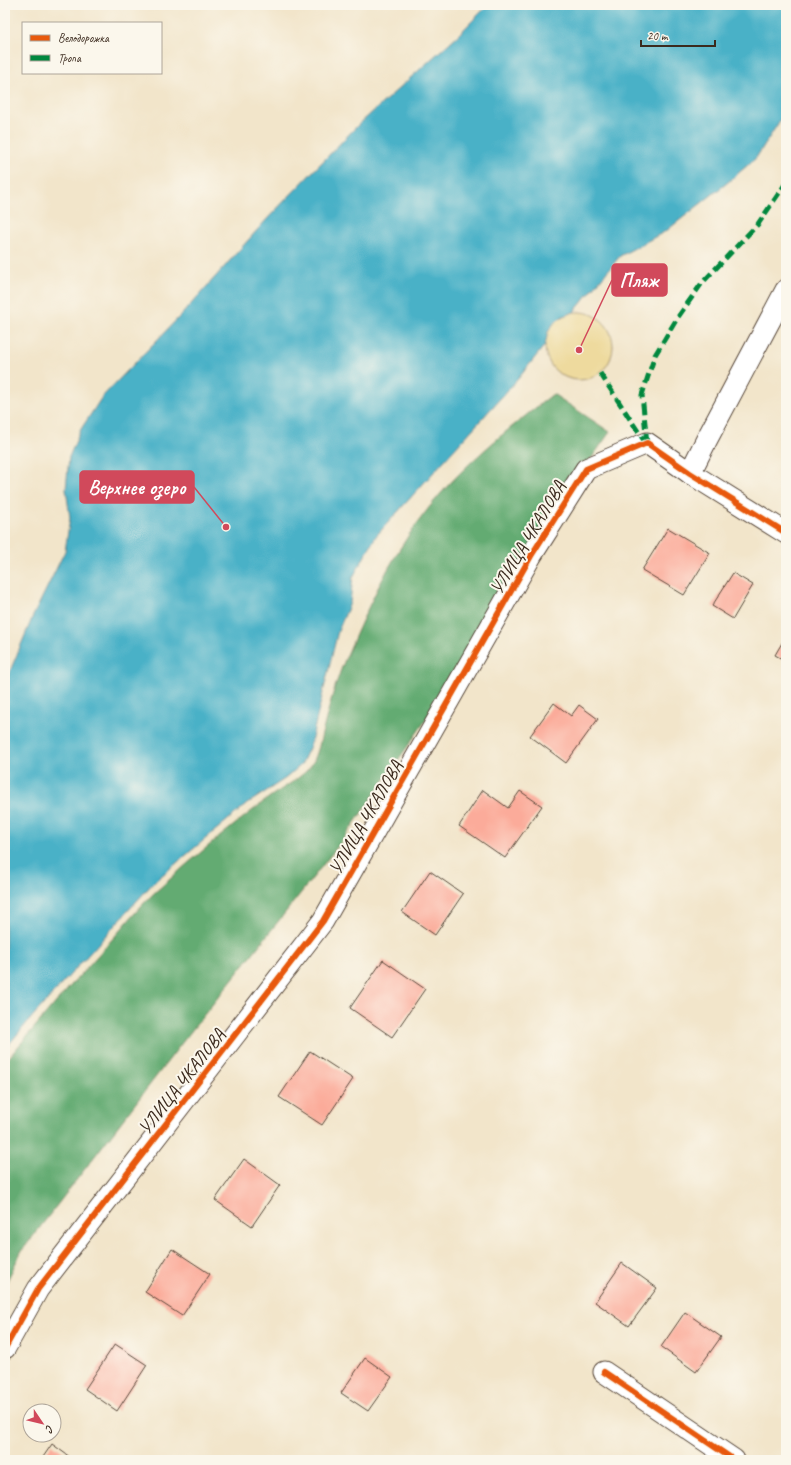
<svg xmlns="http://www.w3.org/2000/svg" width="791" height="1465" font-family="Caveat,sans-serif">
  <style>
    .forest { fill: #63ab72; stroke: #4f6a48 }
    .sand { fill: #eeda9e; stroke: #94825e }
    .water { fill: #48b1c7; stroke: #426e72 }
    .building { fill: #fbab9a }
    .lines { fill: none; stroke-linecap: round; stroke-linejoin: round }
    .minor-casing { stroke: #564638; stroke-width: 23 }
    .minor { stroke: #fff; stroke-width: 21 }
    .quiet { stroke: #00873e; stroke-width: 5; stroke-dasharray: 10 5; stroke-linecap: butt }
    .cycleway-casing { stroke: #fbf7ec; stroke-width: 8 }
    .cycleway { stroke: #e8590c; stroke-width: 6 }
    .labels { text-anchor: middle; stroke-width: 4; stroke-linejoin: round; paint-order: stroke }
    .street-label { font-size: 19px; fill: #3b2a1e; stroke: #fbf7ec }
    .leader { fill: none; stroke: #d1495b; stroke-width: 1.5 }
    .callout-dot { fill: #d1495b; stroke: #fbf7ec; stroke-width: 1.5 }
    .callout { fill: #d1495b; stroke: #d1495b; stroke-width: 1.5 }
    .callout-label { font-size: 20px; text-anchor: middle; font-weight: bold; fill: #fff }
  </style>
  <rect width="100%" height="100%" fill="#fbf7ec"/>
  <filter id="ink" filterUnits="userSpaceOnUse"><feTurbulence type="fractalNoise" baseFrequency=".025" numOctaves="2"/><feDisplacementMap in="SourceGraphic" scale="8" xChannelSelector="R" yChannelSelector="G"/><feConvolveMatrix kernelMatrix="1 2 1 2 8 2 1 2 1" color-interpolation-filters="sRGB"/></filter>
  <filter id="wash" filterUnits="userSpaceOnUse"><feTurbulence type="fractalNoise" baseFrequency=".012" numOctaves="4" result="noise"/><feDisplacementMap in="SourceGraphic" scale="16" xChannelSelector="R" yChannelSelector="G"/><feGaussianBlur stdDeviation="0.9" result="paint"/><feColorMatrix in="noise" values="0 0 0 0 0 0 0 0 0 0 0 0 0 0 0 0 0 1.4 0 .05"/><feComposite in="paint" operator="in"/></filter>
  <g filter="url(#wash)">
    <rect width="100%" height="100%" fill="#f2e5ca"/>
    <path class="forest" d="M553,394L610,432L553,513L455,678L342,841L185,1039L21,1252L5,1285V1062C41,1019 78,977 116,935C130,919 144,901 161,887C195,856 231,827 267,799C280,789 304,777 312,764C318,754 320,741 323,730C329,707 335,684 344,662C365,613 388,561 421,518C457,469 506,431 553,394Z"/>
    <circle class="sand" cx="579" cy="346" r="34"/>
    <polygon class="water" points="488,5 786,5 786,111 756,158 727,183 666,231 620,256 574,312 563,316 554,323 548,332 545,345 517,380 376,536 353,577 350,603 338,631 310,746 301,765 286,778 247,804 154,882 33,1016 5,1049 5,683 33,616 65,551 70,518 66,489 69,457 81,429 102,397 183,313 267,219 357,126 458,35"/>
    <g id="blocks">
      <g class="building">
        <polygon points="668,528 710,553 684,595 642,570"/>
        <polygon points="733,573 753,585 733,619 712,606"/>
        <polygon points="786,636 786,661 775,655"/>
        <polygon points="554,703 571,716 579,705 598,719 566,763 530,736"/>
        <polygon points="483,790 508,808 520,791 542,806 505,858 459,826"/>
        <polygon points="430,871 463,894 435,935 402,912"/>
        <polygon points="383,960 425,989 392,1037 350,1008"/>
        <polygon points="310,1051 353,1079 322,1125 279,1097"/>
        <polygon points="244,1159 280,1185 252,1226 215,1200"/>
        <polygon points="172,1249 210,1274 182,1316 145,1292"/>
        <polygon points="622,1263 657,1288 629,1326 595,1302"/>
        <polygon points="685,1312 721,1337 696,1372 661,1347"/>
        <polygon points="115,1344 147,1365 117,1411 85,1389"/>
        <polygon points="365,1358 392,1377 368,1411 341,1393"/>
        <polygon points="52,1444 74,1460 41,1460"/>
      </g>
    </g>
  </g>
  <g filter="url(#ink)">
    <use href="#blocks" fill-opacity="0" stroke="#564638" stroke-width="1"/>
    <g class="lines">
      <g class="minor-casing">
        <g id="minor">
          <polyline points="690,473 707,439 786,290"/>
          <polyline points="5,1348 38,1289 323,921 531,556 586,469 647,443 690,473 786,533"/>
          <polyline points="604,1372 734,1460"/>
        </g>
      </g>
      <use href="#minor" class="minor"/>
      <g class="quiet">
        <polyline points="600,373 645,442"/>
        <polyline points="647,443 642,395 655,355 678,317 702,283 758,224 786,183"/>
      </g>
      <g class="cycleway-casing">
        <g id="cycleway">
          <polyline points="5,1348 38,1289 323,921 531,556 586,469 647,443 690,473 786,533"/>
          <polyline points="604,1372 734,1460"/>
        </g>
      </g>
      <use href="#cycleway" class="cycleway"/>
    </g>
  </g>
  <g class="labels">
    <g class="street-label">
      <text transform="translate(527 537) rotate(-59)" y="7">УЛИЦА ЧКАЛОВА</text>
      <text transform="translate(365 817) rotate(-60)" y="7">УЛИЦА ЧКАЛОВА</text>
      <text transform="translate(181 1081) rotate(-52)" y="7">УЛИЦА ЧКАЛОВА</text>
    </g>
  </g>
  <path class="leader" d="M579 350L612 280M226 527L194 487"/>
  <g class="callout-dot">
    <circle cx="579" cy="350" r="4"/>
    <circle cx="226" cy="527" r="4"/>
  </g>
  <g class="callout">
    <rect x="612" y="264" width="55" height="32" rx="4"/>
    <rect x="80" y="471" width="114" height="32" rx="4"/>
  </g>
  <g class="callout-label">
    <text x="639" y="287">Пляж</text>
    <text x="137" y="494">Верхнее озеро</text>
  </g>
  <rect width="791" height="1465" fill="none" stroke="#fbf7ec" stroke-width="20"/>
  <rect x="22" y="22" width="140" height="52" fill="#fbf7ec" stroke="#aea59a"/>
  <rect x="30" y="35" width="20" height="6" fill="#e8590c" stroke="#aea59a"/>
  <text x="58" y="42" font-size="12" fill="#3b2a1e">Велодорожка</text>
  <rect x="30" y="55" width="20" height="6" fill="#00873e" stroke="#aea59a"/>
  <text x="58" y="62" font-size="12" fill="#3b2a1e">Тропа</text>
  <g transform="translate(42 1423) rotate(125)"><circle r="19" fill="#fbf7ec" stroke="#aea59a"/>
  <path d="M0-3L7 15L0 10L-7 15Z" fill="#d1495b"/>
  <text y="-6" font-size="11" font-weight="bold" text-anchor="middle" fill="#3b2a1e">С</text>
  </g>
  <path d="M641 40v6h74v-6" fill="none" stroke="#3b2a1e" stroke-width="2"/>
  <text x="647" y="40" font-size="12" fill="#3b2a1e" stroke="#fbf7ec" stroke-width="3" paint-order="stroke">20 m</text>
</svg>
